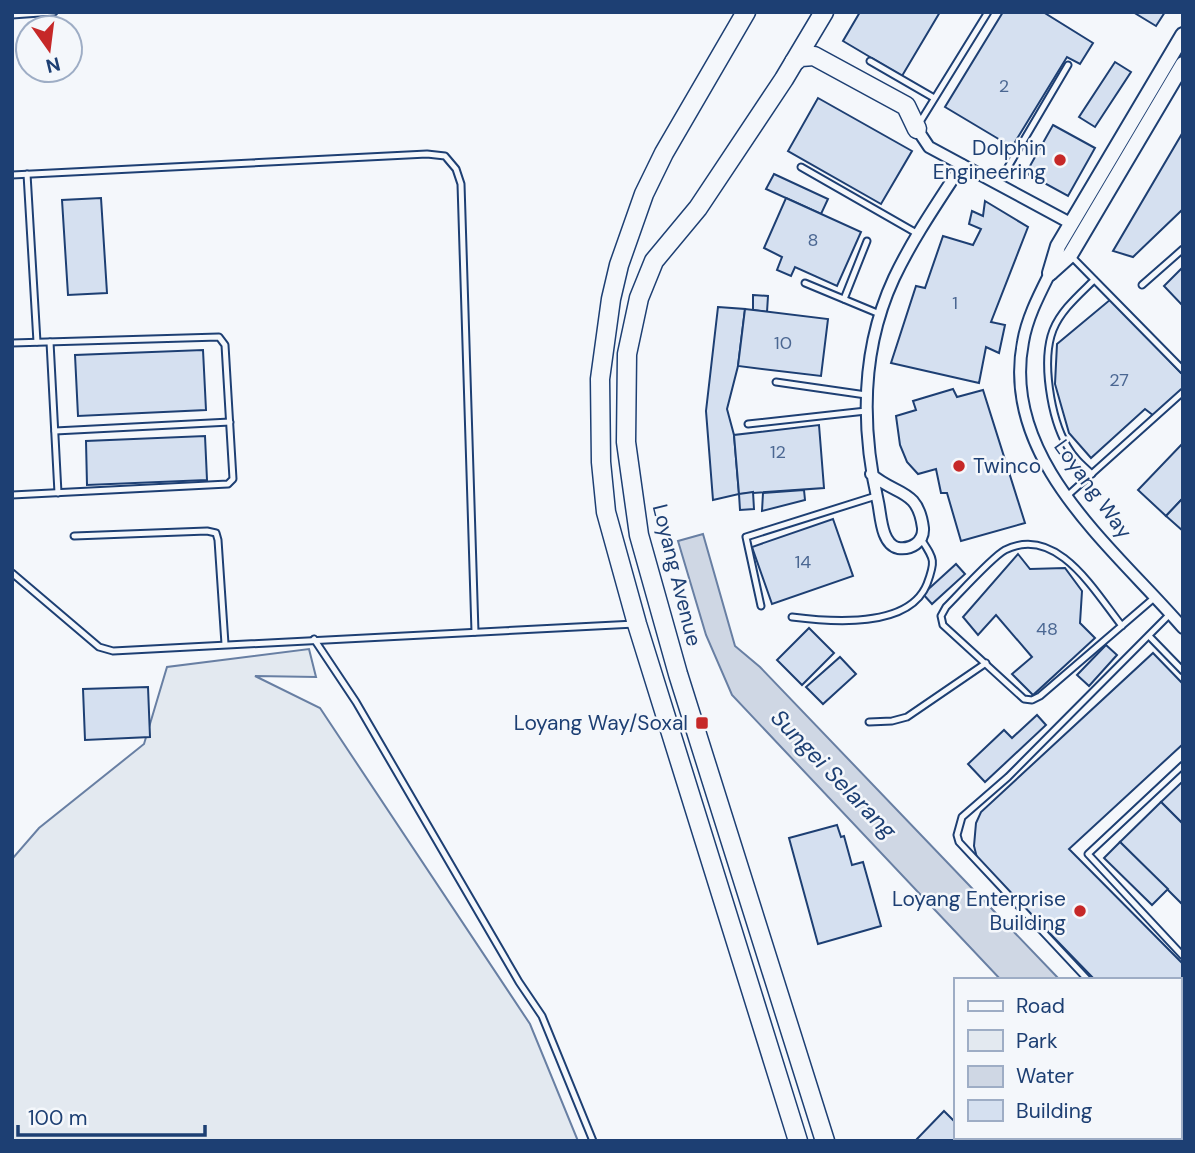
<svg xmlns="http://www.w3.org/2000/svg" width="1195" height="1153" font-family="'DM Sans',sans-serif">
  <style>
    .green { fill: #e3e9f0; stroke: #687fa3; stroke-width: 2 }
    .water { fill: #cfd7e4; stroke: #687fa3; stroke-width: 2 }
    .building { fill: #d5e0f0; stroke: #1d3f73; stroke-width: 2 }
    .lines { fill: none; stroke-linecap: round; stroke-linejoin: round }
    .service-casing { stroke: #1d3f73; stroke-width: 9 }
    .minor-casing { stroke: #1d3f73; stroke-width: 14 }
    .tertiary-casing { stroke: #1d3f73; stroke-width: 18 }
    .primary-casing { stroke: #1d3f73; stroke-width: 21 }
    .service { stroke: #f4f7fb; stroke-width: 5 }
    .minor { stroke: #f4f7fb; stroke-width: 10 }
    .tertiary { stroke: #f4f7fb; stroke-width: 14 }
    .primary { stroke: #f4f7fb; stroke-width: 18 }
    .poi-dot { fill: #c62828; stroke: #f4f7fb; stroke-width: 2.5 }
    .labels { text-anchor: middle; stroke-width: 5; stroke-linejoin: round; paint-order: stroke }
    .number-label { font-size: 18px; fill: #4b6792 }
    .poi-label { font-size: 21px; fill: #1d3f73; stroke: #f4f7fb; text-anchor: end }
    .street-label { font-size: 21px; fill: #1d3f73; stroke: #f4f7fb }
    .water-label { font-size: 23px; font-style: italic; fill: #1d3f73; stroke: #f4f7fb }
  </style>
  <rect width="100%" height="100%" fill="#f4f7fb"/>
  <polygon class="green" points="309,649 316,677 255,676 320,708 530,1024 578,1141 12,1141 12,859 39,828 144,744 167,667"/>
  <g class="water">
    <polygon points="703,534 735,646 760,667 1060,980 1001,980 732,695 706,635 678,541"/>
    <polygon points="1179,1104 1183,1107 1183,1141 1154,1141 1150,1137 1179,1137"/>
  </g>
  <g class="building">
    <polygon points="860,12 940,12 902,76 843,41"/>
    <polygon points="1003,12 1043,12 1093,43 1080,64 1067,57 1012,147 945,107"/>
    <polygon points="1133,12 1165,12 1156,26"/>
    <polygon points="1115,62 1131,72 1095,127 1079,117"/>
    <polygon points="818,98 912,151 881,204 788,151"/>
    <polygon points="1053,125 1095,148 1068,196 1026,173"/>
    <polygon points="1183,132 1183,209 1133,257 1113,251"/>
    <polygon points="774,174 828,199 821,214 766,189"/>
    <polygon points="101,198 107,293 68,295 62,200"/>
    <polygon points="786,198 861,232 837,286 795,267 791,276 777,270 782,257 764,248"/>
    <polygon points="985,201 1028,227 991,322 1005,325 999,353 986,347 979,383 891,363 916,286 925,288 943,236 973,245 981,229 969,224 972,211 983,216"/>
    <polygon points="1183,267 1183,306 1164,286"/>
    <polygon points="753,295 768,296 767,312 753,310"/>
    <polygon points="1111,299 1183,375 1183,390 1154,416 1145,409 1091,458 1069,433 1055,384 1057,344"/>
    <polygon points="718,307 745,309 738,366 727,409 734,435 739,494 713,500 706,411"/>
    <polygon points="745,309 828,319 821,376 738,366"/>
    <polygon points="203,350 206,410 78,416 75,355"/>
    <polygon points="953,389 957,397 983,390 1025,523 961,541 947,493 941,493 936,469 918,474 907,462 900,445 896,416 916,410 913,401"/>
    <polygon points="819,425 824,488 739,494 734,435"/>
    <polygon points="205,436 207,480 87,485 86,441"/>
    <polygon points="1183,443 1183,498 1166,516 1138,490"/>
    <polygon points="804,490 805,500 762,511 763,493"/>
    <polygon points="753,492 754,509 740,510 739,494"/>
    <polygon points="1183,498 1183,531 1166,516"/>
    <polygon points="833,519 853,576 772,604 752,547"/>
    <polygon points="1018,554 1030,569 1065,568 1082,591 1080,623 1095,638 1033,695 1012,674 1032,657 996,615 978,635 963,617"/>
    <polygon points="956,564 965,574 932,604 923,594"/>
    <polygon points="809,628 834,653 802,685 777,660"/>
    <polygon points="1106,645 1117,655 1089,686 1077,675"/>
    <polygon points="1153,653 1183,684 1183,744 1069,849 1183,964 1183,1070 1179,1066 1179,980 1095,980 977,858 974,846 976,823 981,812"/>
    <polygon points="840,657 856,674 823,704 806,687"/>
    <polygon points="148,687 150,737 85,740 83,689"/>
    <polygon points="1037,715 1046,725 985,782 968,764 1004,730 1012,738"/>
    <polygon points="1183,781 1183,824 1161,802"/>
    <polygon points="1161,802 1183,824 1182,904 1120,842"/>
    <polygon points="837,825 841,837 844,836 852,865 863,862 881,926 818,944 789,838"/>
    <polygon points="1120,842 1168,889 1152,905 1104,858"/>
    <polygon points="944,1111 955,1122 955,1137 963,1137 959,1141 915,1141"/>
    <polygon points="1052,1137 1110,1137 1114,1141 1048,1141"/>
  </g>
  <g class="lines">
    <g class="service-casing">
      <g id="service">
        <polyline points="12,15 54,12"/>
        <polyline points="870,61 934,98"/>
        <polyline points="920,122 988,12"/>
        <polyline points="801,167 918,234"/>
        <polyline points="27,174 37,342"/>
        <polyline points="12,175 427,154 445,156 456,169 461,184 475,632"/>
        <polyline points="998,184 1068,65"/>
        <polyline points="1070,255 1183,370"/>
        <polyline points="805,283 882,315"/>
        <polyline points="1142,285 1183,249"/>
        <polyline points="844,299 867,241"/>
        <polyline points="50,342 58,493"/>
        <polyline points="12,343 219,337 225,345 233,479 228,484 12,495"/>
        <polyline points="776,382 866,395"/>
        <polyline points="748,424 866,411"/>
        <polyline points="55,431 230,422"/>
        <path d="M1092,474C1082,465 1073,457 1067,446C1051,418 1041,361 1053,330C1061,310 1079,295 1094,280"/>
        <polyline points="1067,496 1183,392"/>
        <polyline points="74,536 207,531 216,533 218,540 225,644"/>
        <polyline points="12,573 99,647 113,651 635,624"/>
        <polyline points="761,606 746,537 876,496"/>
        <path d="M792,617C831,622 909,629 927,584C936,560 934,559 921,539"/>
        <path d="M1122,626C1095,592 1057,524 1005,550C992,557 959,594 946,607L941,616L943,625L1024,699L1032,700L1040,696L1154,598"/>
        <polyline points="1149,636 1183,671"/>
        <polyline points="314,639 356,702 519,982 542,1016 593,1141"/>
        <polyline points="869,722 892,721 907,717 986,663"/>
        <polyline points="1183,765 1088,854 1183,956"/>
        <polyline points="1088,980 959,842 957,835 962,817 1008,777 1170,614"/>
        <polyline points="1179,1078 1183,1082"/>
      </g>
    </g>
    <g class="minor-casing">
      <g id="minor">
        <polyline points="917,129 929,147 1072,224"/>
        <path d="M1050,273C1039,295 1027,318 1023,342C1000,460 1115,549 1183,628"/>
        <path d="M871,474C896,496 918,488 923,528C924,542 911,550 898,548C881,544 881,515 878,502C861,427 861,349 894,278C913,238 938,202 962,165"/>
      </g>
    </g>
    <g class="tertiary-casing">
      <g id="tertiary">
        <polyline points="1051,272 1070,255 1183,64"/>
        <polyline points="1050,273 1058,246 1183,35"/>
      </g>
    </g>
    <g class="primary-casing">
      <g id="primary">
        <polyline points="746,12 664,153 644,194 619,265 611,299 600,379 601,462 606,512 637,624 798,1141"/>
        <polyline points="824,12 784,79 698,208 654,261 639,298 627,354 626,442 639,535 678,674 825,1141"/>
        <polyline points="794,62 801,57 814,56 906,106 917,129"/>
      </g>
    </g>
    <use href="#service" class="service"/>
    <use href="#minor" class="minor"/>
    <use href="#tertiary" class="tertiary"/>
    <use href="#primary" class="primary"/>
  </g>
  <g class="poi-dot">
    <circle cx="1060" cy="160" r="7"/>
    <circle cx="959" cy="466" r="7"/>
    <rect x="695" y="716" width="14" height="14" rx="3.5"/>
    <circle cx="1080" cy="911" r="7"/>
  </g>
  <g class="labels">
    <g class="number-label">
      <text x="1004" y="92">2</text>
      <text x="813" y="246">8</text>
      <text x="955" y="309">1</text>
      <text x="783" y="349">10</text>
      <text x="1119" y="386">27</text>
      <text x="778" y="458">12</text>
      <text x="803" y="568">14</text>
      <text x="1047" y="635">48</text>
    </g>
    <g class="poi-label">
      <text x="1046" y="155">Dolphin<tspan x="1046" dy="24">Engineering</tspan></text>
      <text x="973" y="473" text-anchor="start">Twinco</text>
      <text x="688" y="730">Loyang Way/Soxal</text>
      <text x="1066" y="906">Loyang Enterprise<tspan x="1066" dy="24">Building</tspan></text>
    </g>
    <g class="street-label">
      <text transform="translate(1093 489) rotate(54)" y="7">Loyang Way</text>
      <text transform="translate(677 575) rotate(76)" y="7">Loyang Avenue</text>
    </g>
    <g class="water-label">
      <text transform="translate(834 774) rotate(46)" y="8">Sungei Selarang</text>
    </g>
  </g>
  <rect width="1195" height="1153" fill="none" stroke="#1d3f73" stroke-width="28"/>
  <rect x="954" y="978" width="228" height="161" fill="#f4f7fb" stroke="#9eadc5" stroke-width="2"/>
  <rect x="968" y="1001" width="35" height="10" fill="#f4f7fb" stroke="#9eadc5" stroke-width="2"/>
  <text x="1016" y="1013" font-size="21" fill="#1d3f73">Road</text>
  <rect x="968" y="1030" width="35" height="21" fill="#e3e9f0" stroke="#9eadc5" stroke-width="2"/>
  <text x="1016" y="1048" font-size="21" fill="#1d3f73">Park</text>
  <rect x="968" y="1066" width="35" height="21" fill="#cfd7e4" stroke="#9eadc5" stroke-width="2"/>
  <text x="1016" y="1083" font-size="21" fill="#1d3f73">Water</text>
  <rect x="968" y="1100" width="35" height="21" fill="#d5e0f0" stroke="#9eadc5" stroke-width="2"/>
  <text x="1016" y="1118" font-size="21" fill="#1d3f73">Building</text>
  <g transform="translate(49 49) rotate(166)"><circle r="33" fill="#f4f7fb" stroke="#9eadc5" stroke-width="2"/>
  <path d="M0-5L12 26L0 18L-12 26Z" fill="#c62828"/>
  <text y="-10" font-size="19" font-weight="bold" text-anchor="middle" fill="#1d3f73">N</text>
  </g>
  <path d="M18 1125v10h187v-10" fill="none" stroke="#1d3f73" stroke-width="3.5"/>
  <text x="28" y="1125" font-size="21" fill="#1d3f73" stroke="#f4f7fb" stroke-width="5" paint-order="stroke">100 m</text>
</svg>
